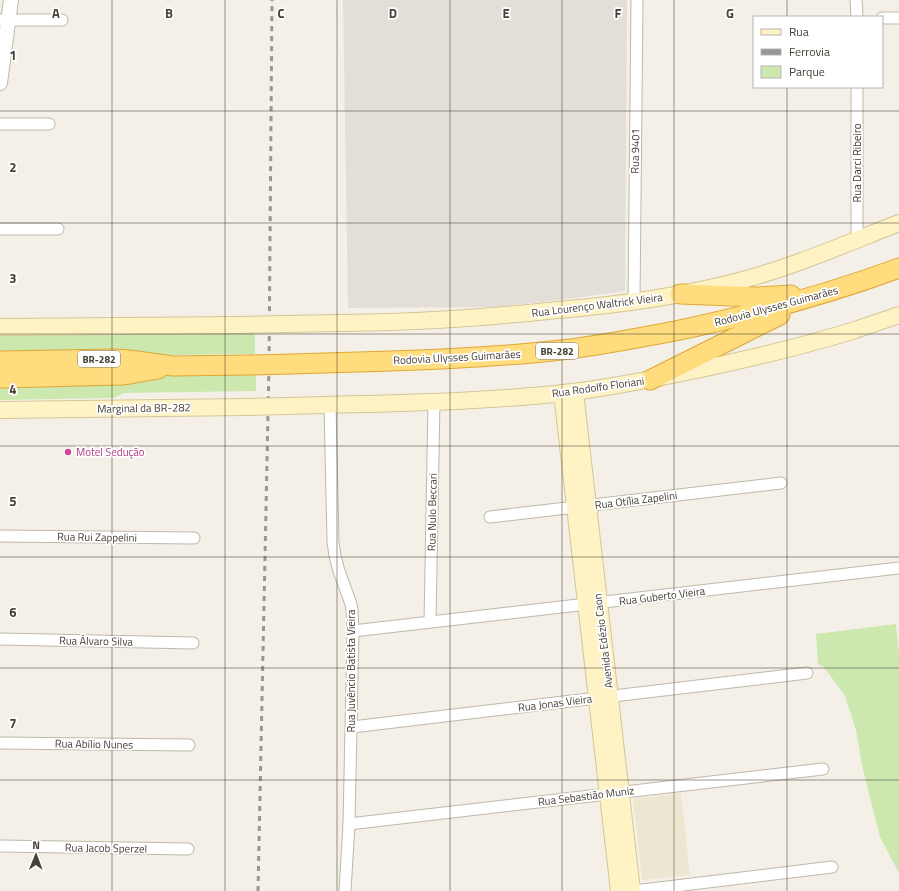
<svg xmlns="http://www.w3.org/2000/svg" width="899" height="891" font-family="'Titillium Web',sans-serif">
  <style>
    .industrial { fill: #e3dfd8 }
    .education { fill: #ede6d0 }
    .green { fill: #cce8af }
    .lines { fill: none; stroke-linecap: round; stroke-linejoin: round }
    .minor-casing { stroke: #bfb8a9; stroke-width: 13 }
    .tertiary-casing { stroke: #bfb8a9; stroke-width: 16 }
    .secondary-casing { stroke: #d4c696; stroke-width: 18 }
    .trunk-casing { stroke: #dfa735; stroke-width: 21 }
    .minor { stroke: #fff; stroke-width: 11 }
    .tertiary { stroke: #fff; stroke-width: 14 }
    .secondary { stroke: #fff3c5; stroke-width: 16 }
    .trunk { stroke: #ffdc7d; stroke-width: 19 }
    .rail { stroke: #969696; stroke-width: 3; stroke-dasharray: 5 5; stroke-linecap: butt }
    .secondary-bridge-casing { stroke: #d4c696; stroke-width: 18; stroke-linecap: butt }
    .trunk-bridge-casing { stroke: #dfa735; stroke-width: 21; stroke-linecap: butt }
    .secondary-bridge { stroke: #fff3c5; stroke-width: 16 }
    .trunk-bridge { stroke: #ffdc7d; stroke-width: 19 }
    .grid { fill: none; stroke: #474136; stroke-width: 1; stroke-opacity: 0.55 }
    .hotel-dot { fill: #d1479c; stroke: #fff; stroke-width: 1.5 }
    .labels { text-anchor: middle; stroke-width: 3.5; stroke-linejoin: round; paint-order: stroke }
    .shield { fill: #fff; stroke: #7e7a72; stroke-width: 1 }
    .shield-label { font-size: 10px; font-weight: bold; fill: #474136 }
    .street-label { font-size: 11px; fill: #474136; stroke: #fff }
    .hotel-label { font-size: 11px; fill: #b23c85; stroke: #fff; text-anchor: start }
    .grid-label { font-size: 13px; text-anchor: middle; font-weight: bold; fill: #474136; stroke: #fff; stroke-width: 3.5; stroke-linejoin: round; paint-order: stroke }
  </style>
  <rect width="100%" height="100%" fill="#f4f0e7"/>
  <polygon class="industrial" points="343,0 627,0 625,291 568,299 494,307 348,308"/>
  <polygon class="education" points="681,793 690,875 642,880 633,799"/>
  <g class="green">
    <polygon points="255,329 255,354 171,355 113,350 0,352 0,332"/>
    <polygon points="256,372 256,391 124,393 114,398 0,400 0,383 127,380 171,374"/>
    <polygon points="896,624 899,652 899,873 880,837 862,766 856,730 845,696 824,667 818,664 816,634"/>
  </g>
  <g class="lines">
    <g class="minor-casing">
      <g id="minor">
        <polyline points="856,0 857,17"/>
        <polyline points="882,18 899,18"/>
        <polyline points="0,20 62,20"/>
        <polyline points="857,87 857,239"/>
        <polyline points="0,124 49,124"/>
        <polyline points="0,229 58,229"/>
        <polyline points="634,302 637,0"/>
        <polyline points="330,405 333,542 335,556 339,571 351,604 352,611 353,631 349,824 345,891"/>
        <polyline points="490,517 781,483"/>
        <polyline points="0,536 194,538"/>
        <polyline points="430,622 434,401"/>
        <polyline points="353,631 899,568"/>
        <polyline points="0,639 193,643"/>
        <polyline points="352,727 807,673"/>
        <polyline points="0,743 189,745"/>
        <polyline points="349,824 823,769"/>
        <polyline points="0,846 188,849"/>
        <polyline points="634,891 832,867"/>
      </g>
    </g>
    <g class="tertiary-casing">
      <polyline id="tertiary" points="0,83 11,0"/>
    </g>
    <g class="secondary-casing">
      <g id="secondary">
        <path d="M283,324C327,323 371,323 416,321C463,319 510,315 558,310C617,305 677,297 735,282C791,268 845,244 899,223"/>
        <polyline points="0,327 239,325"/>
        <polyline points="575,392 632,891"/>
        <polyline points="562,393 619,891"/>
        <path d="M289,406C383,403 479,403 572,392C615,387 658,378 701,369C753,358 804,346 855,330C870,325 884,320 899,315"/>
        <polyline points="0,410 246,407"/>
      </g>
    </g>
    <g class="trunk-casing">
      <g id="trunk">
        <polyline points="680,294 758,297 791,295"/>
        <polyline points="0,361 114,359 129,360 173,366 249,365"/>
        <path d="M291,364C381,361 472,360 561,350C599,346 637,338 675,331C751,315 826,295 899,268"/>
        <polyline points="0,378 122,375 130,374 158,369"/>
        <polyline points="650,380 780,315"/>
      </g>
    </g>
    <use href="#minor" class="minor"/>
    <use href="#tertiary" class="tertiary"/>
    <use href="#secondary" class="secondary"/>
    <use href="#trunk" class="trunk"/>
    <polyline class="rail" points="258,891 269,366 272,0"/>
    <g class="secondary-bridge-casing">
      <g id="secondary-bridge">
        <polyline points="239,325 283,324"/>
        <polyline points="246,407 289,406"/>
      </g>
    </g>
    <g class="trunk-bridge-casing">
      <polyline id="trunk-bridge" points="249,365 291,364"/>
    </g>
    <use href="#secondary-bridge" class="secondary-bridge"/>
    <use href="#trunk-bridge" class="trunk-bridge"/>
  </g>
  <path class="grid" d="M112,0V891M225,0V891M337,0V891M450,0V891M562,0V891M674,0V891M787,0V17M787,87V891M0,111H899M0,223H899M0,334H899M0,446H899M0,557H899M0,668H899M0,780H899"/>
  <circle class="hotel-dot" cx="68" cy="452" r="4"/>
  <g class="labels">
    <g class="shield">
      <rect x="536" y="343" width="42" height="16" rx="3"/>
      <rect x="78" y="351" width="42" height="16" rx="3"/>
    </g>
    <g class="shield-label">
      <text x="557" y="355">BR-282</text>
      <text x="99" y="363">BR-282</text>
    </g>
    <g class="street-label">
      <text transform="translate(635 151) rotate(-89)" y="4">Rua 9401</text>
      <text transform="translate(857 163) rotate(-90)" y="4">Rua Darci Ribeiro</text>
      <text transform="translate(597 305) rotate(-7)" y="4">Rua Lourenço Waltrick Vieira</text>
      <text transform="translate(776 306) rotate(-15)" y="4">Rodovia Ulysses Guimarães</text>
      <text transform="translate(457 357) rotate(-3)" y="4">Rodovia Ulysses Guimarães</text>
      <text transform="translate(598 387) rotate(-8)" y="4">Rua Rodolfo Floriani</text>
      <text transform="translate(144 408) rotate(-1)" y="4">Marginal da BR-282</text>
      <text transform="translate(636 500) rotate(-7)" y="4">Rua Otília Zapelini</text>
      <text transform="translate(432 512) rotate(-89)" y="4">Rua Nulo Beccari</text>
      <text transform="translate(97 537) rotate(1)" y="4">Rua Rui Zappelini</text>
      <text transform="translate(662 596) rotate(-7)" y="4">Rua Guberto Vieira</text>
      <text transform="translate(96 641) rotate(1)" y="4">Rua Álvaro Silva</text>
      <text transform="translate(603 641) rotate(-97)" y="4">Avenida Edézio Caon</text>
      <text transform="translate(351 671) rotate(-90)" y="4">Rua Juvêncio Batista Vieira</text>
      <text transform="translate(555 703) rotate(-7)" y="4">Rua Jonas Vieira</text>
      <text transform="translate(94 744) rotate(1)" y="4">Rua Abílio Nunes</text>
      <text transform="translate(586 796) rotate(-7)" y="4">Rua Sebastião Muniz</text>
      <text transform="translate(106 848) rotate(1)" y="4">Rua Jacob Sperzel</text>
    </g>
    <g class="hotel-label">
      <text x="76" y="456">Motel Sedução</text>
    </g>
  </g>
  <g class="grid-label">
    <text x="56" y="18">A</text>
    <text x="169" y="18">B</text>
    <text x="281" y="18">C</text>
    <text x="393" y="18">D</text>
    <text x="506" y="18">E</text>
    <text x="618" y="18">F</text>
    <text x="730" y="18">G</text>
    <text x="13" y="60">1</text>
    <text x="13" y="172">2</text>
    <text x="13" y="283">3</text>
    <text x="13" y="394">4</text>
    <text x="13" y="506">5</text>
    <text x="13" y="617">6</text>
    <text x="13" y="728">7</text>
  </g>
  <rect x="753" y="16" width="130" height="72" fill="#ffffff" stroke="#b5b3af"/>
  <rect x="761" y="29" width="20" height="6" fill="#fff3c5" stroke="#b5b3af"/>
  <text x="789" y="36" font-size="12" fill="#474136">Rua</text>
  <rect x="761" y="49" width="20" height="6" fill="#969696" stroke="#b5b3af"/>
  <text x="789" y="56" font-size="12" fill="#474136">Ferrovia</text>
  <rect x="761" y="66" width="20" height="12" fill="#cce8af" stroke="#b5b3af"/>
  <text x="789" y="76" font-size="12" fill="#474136">Parque</text>
  <g transform="translate(36 855) rotate(1)" stroke="#ffffff" stroke-width="3" paint-order="stroke">
  <path d="M0-3L7 15L0 10L-7 15Z" fill="#474136"/>
  <text y="-6" font-size="11" font-weight="bold" text-anchor="middle" fill="#474136">N</text>
  </g>
</svg>
